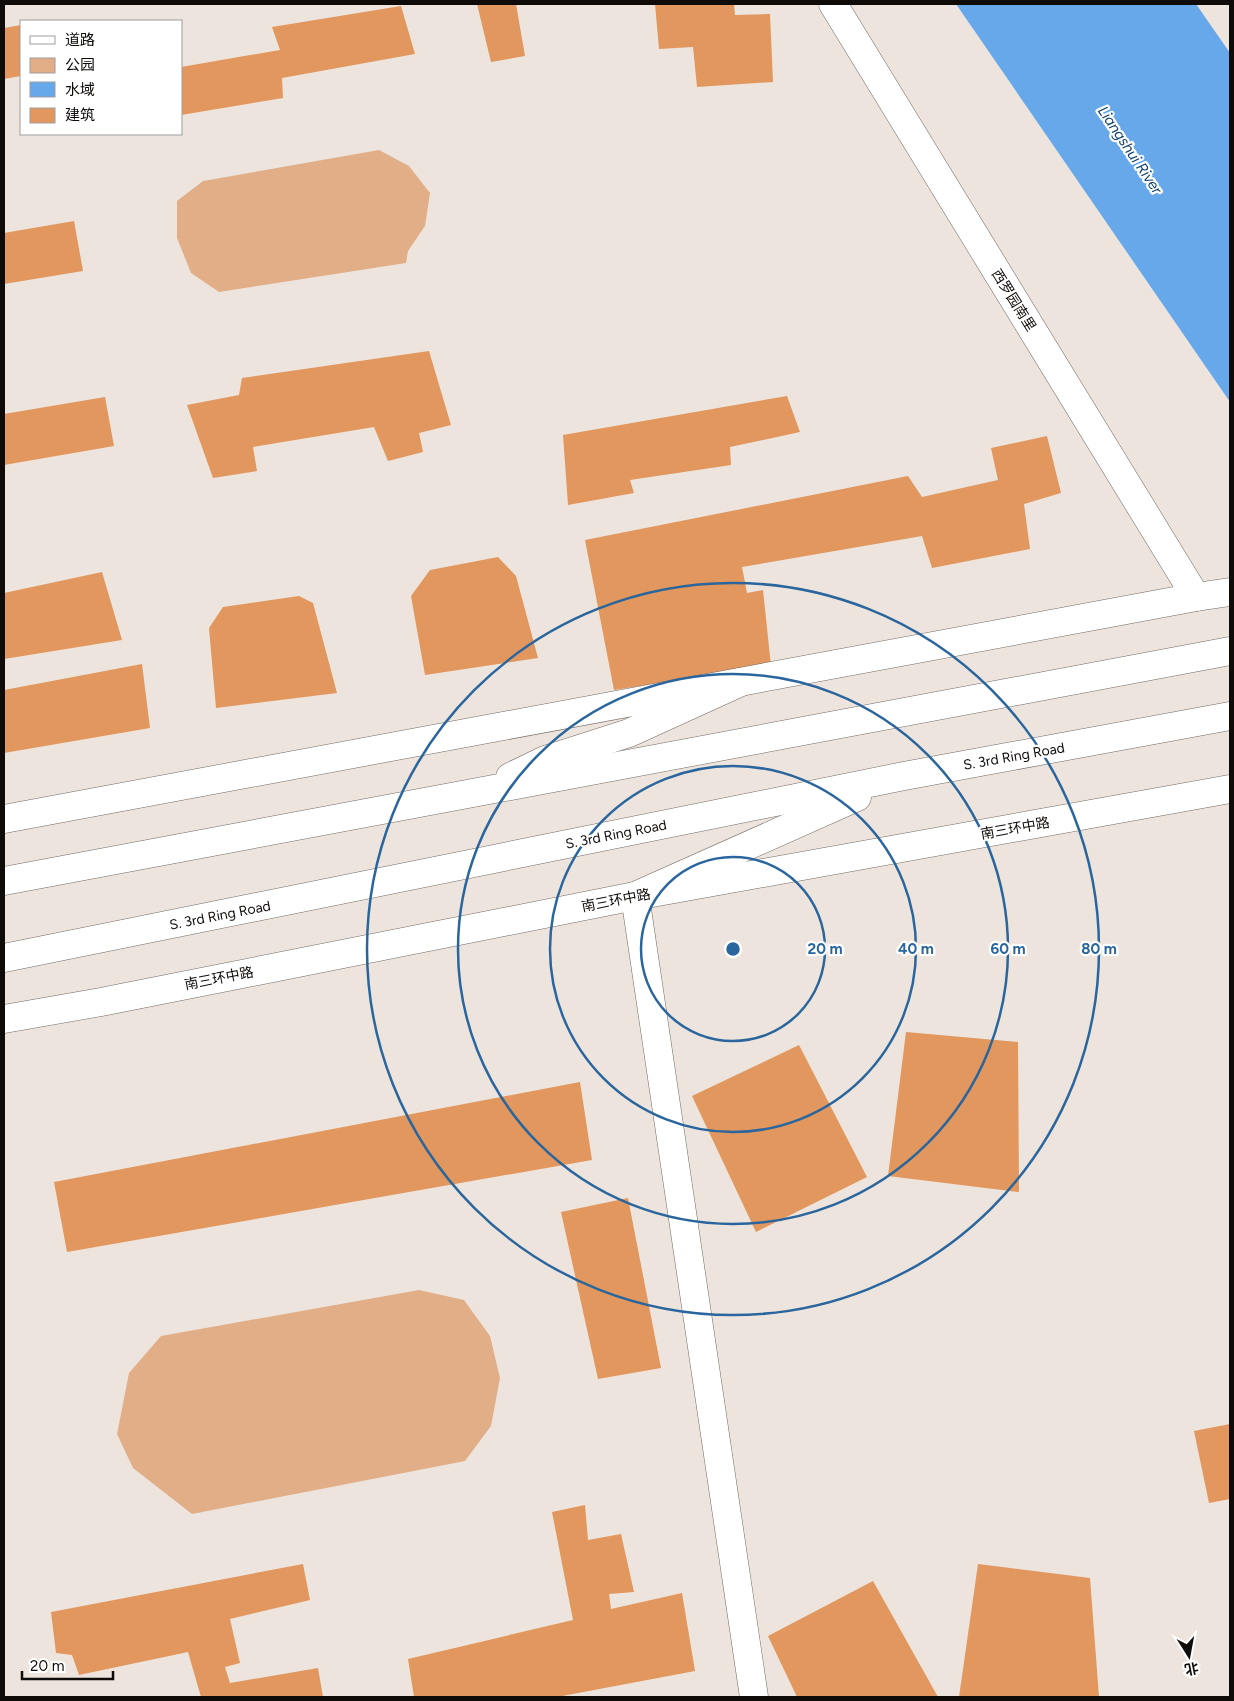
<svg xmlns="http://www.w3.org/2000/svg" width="1234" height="1701" font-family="Figtree,'Noto Sans SC',sans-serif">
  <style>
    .green { fill: #e2ae87 }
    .water { fill: #66a8e9 }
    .building { fill: #e1975d }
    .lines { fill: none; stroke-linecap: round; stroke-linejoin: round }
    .minor-casing { stroke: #726a64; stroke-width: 29 }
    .highway-casing { stroke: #726a64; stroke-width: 29 }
    .minor { stroke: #fff; stroke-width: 28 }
    .highway { stroke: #fff; stroke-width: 28 }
    .ring { fill: none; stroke: #2a669d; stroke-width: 2.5 }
    .labels { text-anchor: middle; stroke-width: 4.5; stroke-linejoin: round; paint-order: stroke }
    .street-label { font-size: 14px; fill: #0e0b09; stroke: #fff }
    .water-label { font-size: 15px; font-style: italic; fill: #13436d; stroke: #fff }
    .centre { fill: #2a669d; stroke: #fff; stroke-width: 2.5 }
    .ring-label { font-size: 15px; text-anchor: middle; font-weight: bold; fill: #2a669d; stroke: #fff; stroke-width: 4.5; stroke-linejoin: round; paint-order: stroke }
  </style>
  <rect width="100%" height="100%" fill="#ede4dd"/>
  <g class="green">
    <polygon points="379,150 409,166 430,193 425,226 408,251 406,263 219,292 191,273 177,238 177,201 203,181"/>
    <polygon points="419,1290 464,1300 490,1336 500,1378 491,1426 465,1461 192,1514 133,1468 117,1434 129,1373 161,1336"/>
  </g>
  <polygon class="water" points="956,4 1196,4 1230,53 1230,402"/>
  <g class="building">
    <polygon points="477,4 516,4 525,56 491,62"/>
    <polygon points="655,4 734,4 735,15 770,14 773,82 697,87 693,47 659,49"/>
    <polygon points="401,6 415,54 282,78 283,98 181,115 181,67 280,50 272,27"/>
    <polygon points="21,25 21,76 4,79 4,28"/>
    <polygon points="74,221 83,271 4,284 4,233"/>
    <polygon points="429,351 451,425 419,433 423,452 388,461 374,427 253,447 257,471 213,478 187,405 239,395 242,378"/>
    <polygon points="787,396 800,432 730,447 731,465 630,480 634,493 568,505 563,435"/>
    <polygon points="105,397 114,446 4,465 4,414"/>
    <polygon points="1047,436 1061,493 1024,504 1030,549 932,568 922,536 742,567 747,593 763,590 771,666 614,690 585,540 908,476 922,497 998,480 991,448"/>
    <polygon points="498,557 516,576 538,658 425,675 411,596 430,570"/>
    <polygon points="102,572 122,640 4,659 4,593"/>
    <polygon points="299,596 313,603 337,693 216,708 209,628 223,607"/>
    <polygon points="142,664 150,728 4,753 4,690"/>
    <polygon points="906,1032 1018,1042 1019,1192 888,1176"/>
    <polygon points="799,1045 867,1177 756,1232 692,1096"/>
    <polygon points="580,1082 592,1160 67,1252 54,1182"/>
    <polygon points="628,1198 661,1368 598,1379 561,1212"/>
    <polygon points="1230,1424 1230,1499 1209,1503 1194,1431"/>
    <polygon points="585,1505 588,1540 621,1534 634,1592 609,1594 611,1609 682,1593 695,1671 557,1697 414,1697 408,1659 573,1620 552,1512"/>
    <polygon points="303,1564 310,1600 230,1619 240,1663 225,1667 230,1683 318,1668 323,1697 201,1697 188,1652 79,1675 72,1655 56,1653 51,1612"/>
    <polygon points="978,1564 1090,1578 1099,1697 959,1697"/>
    <polygon points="873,1581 938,1697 797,1697 768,1636"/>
  </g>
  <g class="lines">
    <g class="minor-casing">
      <g id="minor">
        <polyline points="833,4 1196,597"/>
        <polyline points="4,819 1196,597 1230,592"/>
        <polyline points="635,896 754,1697"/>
        <polyline points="4,1019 101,1002 635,896 1230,789"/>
      </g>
    </g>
    <g class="highway-casing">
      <g id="highway">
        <polyline points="510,777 545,760 629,733 741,682"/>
        <polyline points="4,881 1230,651"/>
        <polyline points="635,896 857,797"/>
        <polyline points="4,958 904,776 1230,716"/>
      </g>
    </g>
    <use href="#minor" class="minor"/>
    <use href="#highway" class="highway"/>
  </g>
  <g class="ring">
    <circle cx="733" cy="949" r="92"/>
    <circle cx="733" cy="949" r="183"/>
    <circle cx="733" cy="949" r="275"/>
    <circle cx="733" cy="949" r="366"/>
  </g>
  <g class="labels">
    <g class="street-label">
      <text transform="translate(1014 300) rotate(58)" y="5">西罗园南里</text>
      <text transform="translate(1014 756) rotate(-10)" y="5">S. 3rd Ring Road</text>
      <text transform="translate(1015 828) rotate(-10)" y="5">南三环中路</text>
      <text transform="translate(616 834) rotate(-11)" y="5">S. 3rd Ring Road</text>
      <text transform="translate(616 900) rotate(-11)" y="5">南三环中路</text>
      <text transform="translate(220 915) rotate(-11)" y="5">S. 3rd Ring Road</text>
      <text transform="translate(219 978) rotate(-11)" y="5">南三环中路</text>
    </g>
    <g class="water-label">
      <text transform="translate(1130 150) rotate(56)" y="5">Liangshui River</text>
    </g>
  </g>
  <circle cx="733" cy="949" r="8" class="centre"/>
  <g class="ring-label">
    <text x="825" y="954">20 m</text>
    <text x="916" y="954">40 m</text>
    <text x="1008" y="954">60 m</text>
    <text x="1099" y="954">80 m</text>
  </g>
  <rect width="1234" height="1701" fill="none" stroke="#0e0b09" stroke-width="10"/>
  <rect x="20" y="20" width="162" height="115" fill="#ffffff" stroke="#9f9d9d"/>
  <rect x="30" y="36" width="25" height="8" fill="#ffffff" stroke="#9f9d9d"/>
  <text x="65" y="45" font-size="15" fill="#0e0b09">道路</text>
  <rect x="30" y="58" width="25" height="15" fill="#e2ae87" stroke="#9f9d9d"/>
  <text x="65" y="70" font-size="15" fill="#0e0b09">公园</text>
  <rect x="30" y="82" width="25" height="15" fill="#66a8e9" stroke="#9f9d9d"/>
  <text x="65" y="95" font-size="15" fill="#0e0b09">水域</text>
  <rect x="30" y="108" width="25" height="15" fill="#e1975d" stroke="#9f9d9d"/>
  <text x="65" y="120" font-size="15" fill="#0e0b09">建筑</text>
  <g transform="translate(1189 1656) rotate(169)" stroke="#ffffff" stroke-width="4" paint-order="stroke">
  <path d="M0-4L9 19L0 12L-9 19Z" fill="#0e0b09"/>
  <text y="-8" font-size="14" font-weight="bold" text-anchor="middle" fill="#0e0b09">北</text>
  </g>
  <path d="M22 1671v8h91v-8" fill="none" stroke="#0e0b09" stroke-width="2.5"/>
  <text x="30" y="1671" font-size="15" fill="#0e0b09" stroke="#ffffff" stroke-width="4" paint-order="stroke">20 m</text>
</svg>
